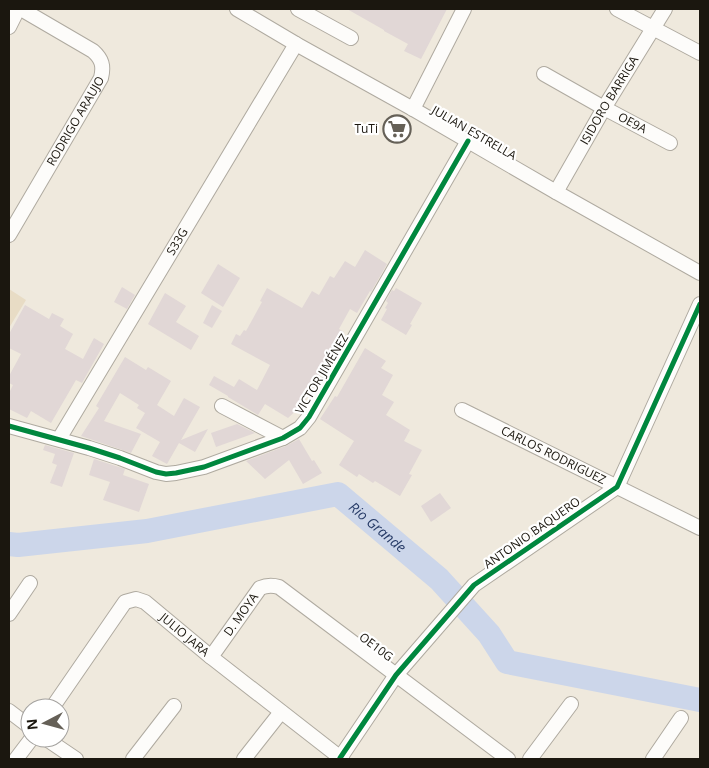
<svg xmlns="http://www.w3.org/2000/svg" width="709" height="768" font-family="'Open Sans',sans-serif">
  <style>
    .green { fill: #e8dcc5 }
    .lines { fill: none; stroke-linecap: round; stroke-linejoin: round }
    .river { stroke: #ccd6ea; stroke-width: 24 }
    .building { fill: #e1d7d6 }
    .minor-casing { stroke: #afaaa0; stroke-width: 16 }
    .minor { stroke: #fdfcfa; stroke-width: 14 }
    .cycleway-casing { stroke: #fff; stroke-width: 8 }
    .cycleway { stroke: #00873e; stroke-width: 5 }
    .labels { text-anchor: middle; stroke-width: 4.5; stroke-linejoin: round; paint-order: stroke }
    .street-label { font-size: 12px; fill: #1b170f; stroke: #fff }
    .poi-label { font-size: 12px; fill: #1b170f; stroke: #fff; text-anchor: end }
    .water-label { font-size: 14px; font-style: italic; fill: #273b67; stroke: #fff }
  </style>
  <rect width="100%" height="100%" fill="#efe9dd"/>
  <polygon class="green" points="9,289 26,300 9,328"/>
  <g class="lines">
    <path class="river" id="s1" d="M9,544L18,545L147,531L338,494L439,579L489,634L507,662L700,700"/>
  </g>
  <g class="building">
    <polygon points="347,9 447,9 421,59 404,51 408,44 384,31 384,30"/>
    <polygon points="365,250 387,264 371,292 370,291 357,313 350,309 339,329 344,332 333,350 335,352 326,369 324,368 302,405 288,418 265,404 258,415 228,397 228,396 209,385 214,376 234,387 239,379 257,390 270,365 231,344 236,334 240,336 244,330 246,331 262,302 260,301 267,288 302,308 312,291 319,295 330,276 334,278 345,261 355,267"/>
    <polygon points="218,264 240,278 223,307 201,293"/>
    <polygon points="122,287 135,295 127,309 114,302"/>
    <polygon points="396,288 422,303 410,324 412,325 406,335 381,320 387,309 385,308 388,303 386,301 392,290 394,291"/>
    <polygon points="165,293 186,306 176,322 199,336 191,350 148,324"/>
    <polygon points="25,305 49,319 52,313 64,319 60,326 73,334 65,349 83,359 94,338 104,344 82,383 76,380 51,423 31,411 27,418 9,409 9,393 13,385 9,383 9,376 21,354 9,348 9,334"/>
    <polygon points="212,305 222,311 212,328 203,323"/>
    <polygon points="365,348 386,361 381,368 393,375 382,395 394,402 386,415 410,430 404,441 422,450 409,474 412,475 400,496 375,481 373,483 359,474 357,477 339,465 354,441 320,419 335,396 337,397"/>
    <polygon points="125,357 146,370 148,367 171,381 157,405 174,416 184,398 200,407 181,440 208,429 195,452 179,443 167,464 152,456 160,442 136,428 145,413 137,408 139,405 120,393 104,421 141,434 131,453 81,436 99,408 96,406"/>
    <polygon points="237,424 255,433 216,447 211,433"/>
    <polygon points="299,439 312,461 314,460 322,473 303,484 289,460 265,479 246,461 286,446"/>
    <polygon points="45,445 74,453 62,487 50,483 57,465 52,463 55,454 43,450"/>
    <polygon points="94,459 125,469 123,475 149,484 139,512 103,500 110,482 89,475"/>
    <polygon points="440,493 451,508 431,522 421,506"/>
  </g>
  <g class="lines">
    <g class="minor-casing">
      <g id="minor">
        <polyline points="237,9 296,44 413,109 556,192 700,273"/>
        <polyline points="298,9 351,38"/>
        <polyline points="617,9 700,53"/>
        <polyline points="9,27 18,9"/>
        <path id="s2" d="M544,74L604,108L670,143"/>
        <polyline points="413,109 464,9"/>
        <path id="s3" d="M556,192L604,108L665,9"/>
        <path id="s4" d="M9,235L101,78C104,66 102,59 93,51L21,9"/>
        <polyline points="222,406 283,438"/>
        <path id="s5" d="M462,410L700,528"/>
        <polyline points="9,426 89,448 120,458 156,472 166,474 176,473 204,467 283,438 300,428 309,417 468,141"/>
        <path id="s6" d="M59,439L296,44"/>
        <polyline points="9,614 30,583"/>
        <path id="s7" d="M211,657L260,588C267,585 272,585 279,587L508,759"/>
        <path id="s8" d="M52,708L125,602L136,599L145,602L211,657L342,759"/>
        <polyline points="9,711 30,727"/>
        <polyline points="45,738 76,759"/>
        <polyline points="340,758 396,675 474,585 617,487 700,304"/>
        <polyline points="16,759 32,738"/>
        <polyline points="133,759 174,706"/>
        <polyline points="244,759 281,712"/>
        <polyline points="530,759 571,704"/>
        <polyline points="653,759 681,718"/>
      </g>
    </g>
    <use href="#minor" class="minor"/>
    <g class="cycleway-casing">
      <g id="cycleway">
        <polyline points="9,426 89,448 120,458 156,472 166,474 176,473 204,467 283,438 300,428 309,417 468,141"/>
        <polyline points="340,758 396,675 474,585 617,487 700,304"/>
      </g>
    </g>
    <use href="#cycleway" class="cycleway"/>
  </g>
  <defs>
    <g id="supermarket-ring" transform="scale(1.4375)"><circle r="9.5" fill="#fff" stroke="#656057" stroke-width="1.5"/><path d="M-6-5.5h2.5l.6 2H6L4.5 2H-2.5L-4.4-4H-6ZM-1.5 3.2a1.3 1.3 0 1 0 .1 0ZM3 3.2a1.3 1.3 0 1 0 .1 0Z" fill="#656057"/></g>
  </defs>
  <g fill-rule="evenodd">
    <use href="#supermarket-ring" x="397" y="129"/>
  </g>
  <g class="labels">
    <g class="street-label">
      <text dy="4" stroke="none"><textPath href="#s3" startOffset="106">ISIDORO BARRIGA</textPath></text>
      <text dy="4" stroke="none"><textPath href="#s4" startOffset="132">RODRIGO ARAUJO</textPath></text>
      <text dy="4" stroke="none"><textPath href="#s2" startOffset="101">OE9A</textPath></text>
      <text transform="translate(474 133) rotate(30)" y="4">JULIAN ESTRELLA</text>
      <text dy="4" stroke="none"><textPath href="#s6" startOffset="230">S33G</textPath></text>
      <text transform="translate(322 374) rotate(-59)" y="4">VICTOR JIMÉNEZ</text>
      <text dy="4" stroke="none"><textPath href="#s5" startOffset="102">CARLOS RODRIGUEZ</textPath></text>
      <text transform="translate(532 533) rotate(-35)" y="4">ANTONIO BAQUERO</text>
      <text dy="4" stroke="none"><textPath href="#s7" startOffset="52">D. MOYA</textPath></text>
      <text dy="4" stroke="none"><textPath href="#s8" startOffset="201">JULIO JARA</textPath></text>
      <text transform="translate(376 647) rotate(37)" y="4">OE10G</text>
    </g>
    <g class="poi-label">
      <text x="378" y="133">TuTi</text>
    </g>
    <g class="water-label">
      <text dy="5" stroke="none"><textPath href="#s1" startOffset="385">Rio Grande</textPath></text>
    </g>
  </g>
  <rect width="709" height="768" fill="none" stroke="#1b170f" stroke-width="20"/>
  <g transform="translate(45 723) rotate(264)"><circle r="24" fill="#ffffff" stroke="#a4a29f"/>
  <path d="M0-4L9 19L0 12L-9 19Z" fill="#656057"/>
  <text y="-8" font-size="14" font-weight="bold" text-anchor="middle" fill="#1b170f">N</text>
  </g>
</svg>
